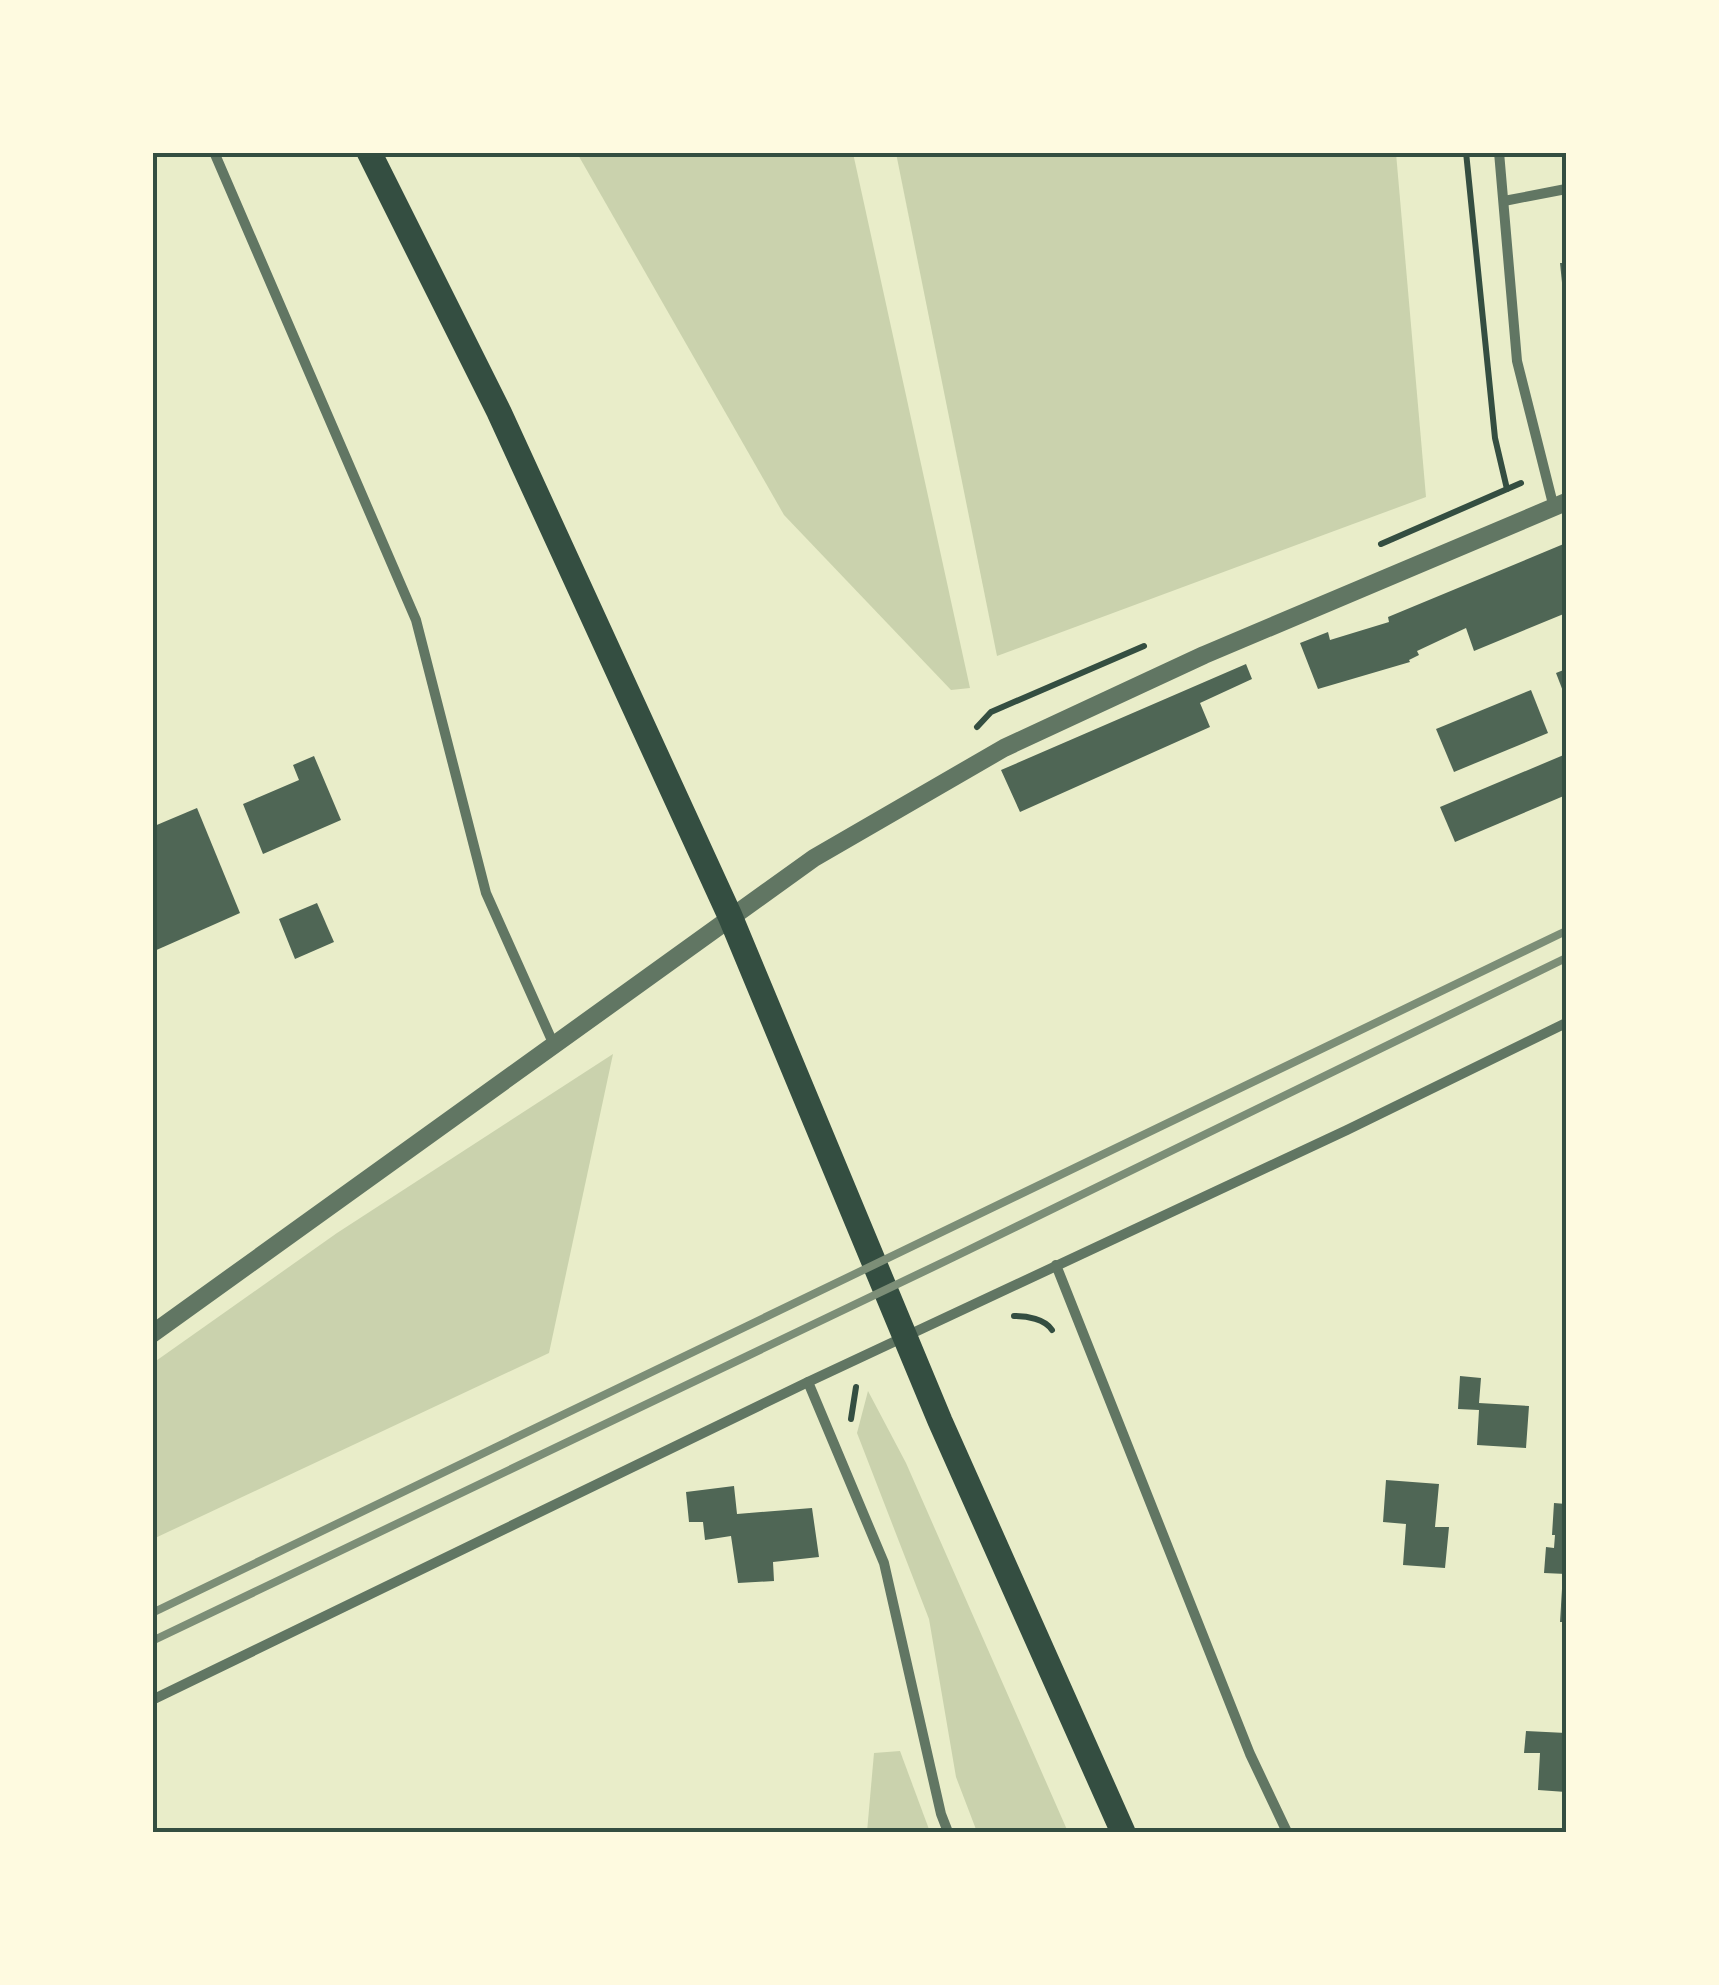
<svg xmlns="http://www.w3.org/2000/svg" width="1719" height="1985" font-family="'Exo 2',sans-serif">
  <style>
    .green { fill: #cad2ad }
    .building { fill: #4f6655 }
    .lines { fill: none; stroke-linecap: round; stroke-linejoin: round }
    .path { stroke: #344e41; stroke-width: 6 }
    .minor { stroke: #617663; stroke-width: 10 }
    .tertiary { stroke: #617663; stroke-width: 18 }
    .primary { stroke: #344e41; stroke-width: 25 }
    .rail { stroke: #7c8e77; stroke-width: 8 }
    .neatline { fill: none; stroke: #344e41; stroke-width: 4 }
  </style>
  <rect width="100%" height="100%" fill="#e9edc9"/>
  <g class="green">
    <polygon points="577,153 853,153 970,688 951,690 784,515"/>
    <polygon points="896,153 1396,153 1426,497 997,656"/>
    <polygon points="613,1054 549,1353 153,1539 153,1363 337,1233"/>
    <polygon points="868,1391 906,1463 1068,1832 977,1832 956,1777 929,1619 857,1433"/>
    <polygon points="900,1751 930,1832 867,1832 874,1753"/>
  </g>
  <g class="building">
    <polygon points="1560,263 1566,263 1566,302 1564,302"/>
    <polygon points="1566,543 1566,613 1474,651 1466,628 1417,651 1419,655 1409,660 1410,662 1318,689 1300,643 1328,632 1330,640 1389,622 1388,617"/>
    <polygon points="1246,664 1252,679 1200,703 1210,727 1020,812 1001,770"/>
    <polygon points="1566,669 1566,699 1556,673"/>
    <polygon points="1531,690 1548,733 1454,772 1436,729"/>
    <polygon points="1566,754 1566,795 1455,842 1440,807"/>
    <polygon points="314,756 341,820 263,854 243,804 299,780 293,765"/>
    <polygon points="197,808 240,913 152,952 152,827"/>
    <polygon points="317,903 334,942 295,959 279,919"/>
    <polygon points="1460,1376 1481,1378 1479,1403 1529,1406 1526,1448 1477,1445 1479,1410 1458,1409"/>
    <polygon points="1386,1480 1439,1484 1435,1527 1449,1527 1445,1568 1403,1565 1406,1524 1383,1522"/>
    <polygon points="734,1486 737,1514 812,1508 819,1557 773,1562 774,1581 738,1583 731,1536 705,1540 703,1522 689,1522 686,1492"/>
    <polygon points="1554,1503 1566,1504 1566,1574 1544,1573 1546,1547 1554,1548 1555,1535 1552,1535"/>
    <polygon points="1562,1589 1566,1589 1566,1622 1560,1622"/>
    <polygon points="1526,1731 1566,1733 1566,1792 1538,1790 1540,1753 1524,1753"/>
  </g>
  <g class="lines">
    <g class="path">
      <polyline points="1466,152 1495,438 1507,489"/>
      <polyline points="1381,544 1521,483"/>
      <polyline points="977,727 991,712 1144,646"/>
      <path d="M1014,1316C1027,1316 1045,1319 1052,1330"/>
      <polyline points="851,1419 856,1387"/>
    </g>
    <g class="minor">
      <polyline points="214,152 416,620 486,893 554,1045"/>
      <polyline points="1499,152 1517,361 1554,508"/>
      <polyline points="1504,201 1566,189"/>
      <polyline points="1056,1265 1250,1754 1287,1832"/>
      <polyline points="808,1382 884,1563 941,1814 948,1832"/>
      <polyline points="152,1700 808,1382 1347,1130 1566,1023"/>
    </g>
    <polyline class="tertiary" points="152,1334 814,858 1004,748 1204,655 1566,502"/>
    <polyline class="primary" points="369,152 499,412 730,916 940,1421 1123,1832"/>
    <g class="rail">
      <polyline points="152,1613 1566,931"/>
      <polyline points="152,1641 954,1257 1566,958"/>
    </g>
  </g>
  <rect width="1719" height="1985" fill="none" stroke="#fefae0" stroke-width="310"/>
  <rect x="155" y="155" width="1409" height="1675" class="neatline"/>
</svg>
